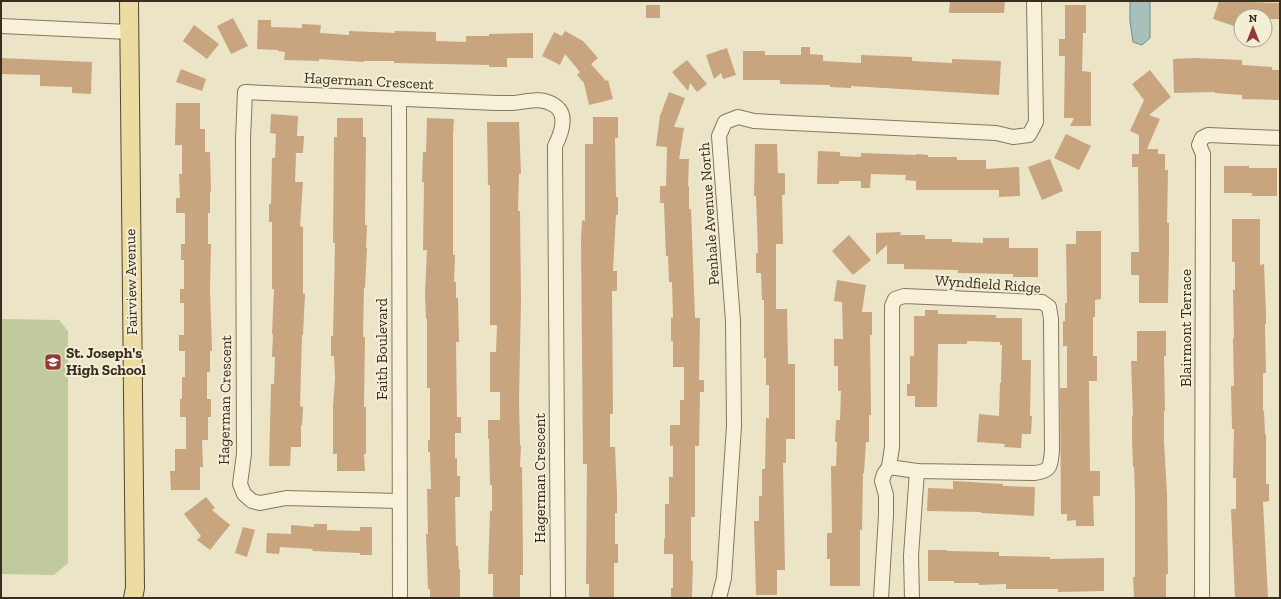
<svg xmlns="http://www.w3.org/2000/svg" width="1281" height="599" font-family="'Zilla Slab',serif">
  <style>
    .green { fill: #c0ca9c }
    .water { fill: #a8c0bb; stroke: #6f8e89 }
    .building { fill: #c8a47f }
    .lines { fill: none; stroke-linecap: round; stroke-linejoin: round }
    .minor-casing { stroke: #87775d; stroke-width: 16 }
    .major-casing { stroke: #554531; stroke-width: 20 }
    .minor { stroke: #f7f1da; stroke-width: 14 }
    .major { stroke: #eddca2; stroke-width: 18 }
    .labels { text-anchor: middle; stroke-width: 4; stroke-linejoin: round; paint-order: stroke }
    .street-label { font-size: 15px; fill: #382e20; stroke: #f4eed6 }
    .poi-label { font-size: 15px; font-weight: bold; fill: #382e20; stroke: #f4eed6; text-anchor: start }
  </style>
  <rect width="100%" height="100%" fill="#ece4c7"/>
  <polygon class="green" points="1,319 59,320 68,331 68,563 54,575 1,574"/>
  <polygon class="water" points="1130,1 1150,1 1150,38 1142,45 1133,42 1130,21"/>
  <g class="building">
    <polygon points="950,1 1005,1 1004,13 949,13"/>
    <polygon points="1219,1 1280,3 1280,19 1265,19 1265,16 1241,16 1237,27 1213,19"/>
    <rect x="646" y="5" width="14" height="13"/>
    <polygon points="1065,5 1086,5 1086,33 1083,33 1082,71 1091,72 1091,126 1070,126 1074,118 1064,118 1065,56 1059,56 1059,39 1065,39"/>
    <polygon points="233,18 248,46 231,54 217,26"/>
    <polygon points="258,20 271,20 271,27 302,28 302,24 321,25 320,33 349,35 349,31 395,33 395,31 436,32 436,41 466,42 466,36 489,36 489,34 533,33 533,58 507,58 507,67 489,67 489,65 394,63 394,61 364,61 364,62 319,59 319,61 284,60 285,52 278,51 278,50 257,49"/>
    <polygon points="194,25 219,44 207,59 183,41"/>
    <polygon points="565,31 583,41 598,58 591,64 606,81 608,80 613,99 589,105 584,83 577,75 580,72 565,54 560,65 542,56 554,32 562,36"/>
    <polygon points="801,47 810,47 810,54 823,55 823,61 861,63 861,55 912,57 912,61 952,63 952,59 1001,61 999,95 851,86 851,88 830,87 830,85 780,84 780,80 743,80 743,51 765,51 765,55 801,55"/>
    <polygon points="727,48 736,75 723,79 721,73 714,79 706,55"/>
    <polygon points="1,58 92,62 91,94 72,93 72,87 40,86 40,75 1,74"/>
    <polygon points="1195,58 1242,60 1242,65 1272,67 1272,70 1280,70 1280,100 1242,99 1242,95 1215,93 1215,92 1174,93 1173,59"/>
    <polygon points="687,60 707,84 697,92 690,83 688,91 672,72"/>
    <polygon points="181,69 206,79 202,91 176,82"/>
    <polygon points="1150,70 1171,97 1149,115 1160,119 1147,149 1158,149 1158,154 1165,154 1165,170 1168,170 1167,223 1169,223 1169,252 1168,303 1139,303 1139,275 1131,275 1131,252 1139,252 1138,167 1132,167 1132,154 1139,154 1139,135 1130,131 1144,100 1132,84"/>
    <polygon points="669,92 685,98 674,127 684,128 679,159 689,159 688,186 689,186 689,209 691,209 695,318 700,318 699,380 704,380 704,392 700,392 699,446 695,446 695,517 691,517 691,561 693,561 692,598 671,598 671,588 673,588 673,554 664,554 664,539 665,539 665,504 669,504 669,477 673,477 673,446 670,446 670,425 680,425 680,400 684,400 684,367 673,367 673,341 671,341 671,318 673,318 672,282 669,282 668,256 666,256 664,203 660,203 660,186 666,186 667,147 656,146 660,116"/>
    <polygon points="176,103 200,103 200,129 205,129 205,152 210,152 211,192 210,192 210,213 208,213 208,244 211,244 210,289 212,351 210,351 210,372 207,372 207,399 211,399 211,417 208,417 208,440 202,440 203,467 200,467 200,490 171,490 170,471 175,471 175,449 186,449 186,417 180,417 180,399 182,399 182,377 185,377 185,351 179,351 179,335 184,335 184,303 180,303 180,289 184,289 184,260 181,260 181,244 185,244 185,213 176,213 176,198 180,198 179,174 182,174 182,145 175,145"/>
    <polygon points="271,114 298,116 297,136 304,136 303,153 296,153 295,182 303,182 300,226 303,227 303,294 305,294 303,335 302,335 300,406 303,407 302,425 301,425 301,447 291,447 290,466 269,466 271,384 274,384 275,357 272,357 273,334 272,334 274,289 272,289 272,222 269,222 269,204 271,204 272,158 275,158 276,134 270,133"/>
    <polygon points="593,117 618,117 618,138 615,138 616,197 618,197 618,215 616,215 613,271 617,271 617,291 612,291 613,414 610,414 610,447 615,447 617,495 617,513 615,513 615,544 618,544 618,563 614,563 614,598 589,598 589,584 586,584 587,464 583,464 581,240 582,220 585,221 585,144 593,144"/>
    <polygon points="337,118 363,118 363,137 366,137 365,225 367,225 366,248 367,248 365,288 364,288 363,337 365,337 364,407 366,407 366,454 364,454 365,471 337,471 337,454 333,454 333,407 335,378 334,356 331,356 331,336 333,336 335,243 333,243 334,137 337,137"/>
    <polygon points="427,118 454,119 453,135 453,255 455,255 454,282 456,282 456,298 458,298 459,342 456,342 457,417 461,417 461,433 455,433 455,458 457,458 457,476 460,476 460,497 455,497 456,546 458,546 459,569 460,569 460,598 430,598 430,589 428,589 426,534 428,534 427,489 431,489 430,452 428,452 428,440 430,440 430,388 427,388 427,319 426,319 425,294 427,250 423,250 424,182 422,182 423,152 426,152"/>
    <polygon points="487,122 519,122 521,174 519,174 518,211 520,211 521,300 519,401 520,445 521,445 520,467 522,467 523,555 523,575 520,575 520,598 493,598 493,574 488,574 490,511 492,511 492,485 490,485 489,439 488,439 488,420 500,420 500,392 490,392 490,352 496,352 497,325 490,325 490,185 488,185"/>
    <polygon points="1066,134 1091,146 1079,170 1054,158"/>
    <polygon points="755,144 777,144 778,173 785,173 785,195 782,195 783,244 776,244 776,309 787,309 788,364 795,364 795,439 786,439 786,463 783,463 785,570 777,570 777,595 756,595 754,521 759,521 759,496 762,496 762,469 765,469 766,418 769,418 769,385 766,385 766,358 764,358 764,300 762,300 761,273 756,273 756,253 758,253 757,222 756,196 754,196"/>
    <polygon points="818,151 840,152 840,156 861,157 861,153 916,155 916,154 928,155 928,157 957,157 957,160 986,160 986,169 1019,167 1020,196 999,197 999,190 916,190 916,181 905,180 906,175 871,174 870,188 861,188 861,181 839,181 839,184 817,184"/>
    <polygon points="1050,159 1063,191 1042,200 1028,167"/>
    <polygon points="1224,166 1249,166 1249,168 1277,168 1277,196 1252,196 1252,193 1224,193"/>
    <polygon points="1232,219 1260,219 1260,265 1264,264 1266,313 1266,324 1265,324 1266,373 1263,373 1263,411 1264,411 1265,434 1266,434 1266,484 1269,484 1269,501 1263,502 1268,598 1235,598 1231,509 1236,509 1236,478 1233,478 1234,429 1232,429 1231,386 1234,386 1233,338 1234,338 1233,290 1235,290 1235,262 1232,262"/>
    <polygon points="1076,231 1101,231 1101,299 1095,300 1095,317 1093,317 1093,356 1097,356 1097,381 1089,381 1090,471 1100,471 1100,496 1093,496 1094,526 1076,526 1076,520 1067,521 1067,514 1061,514 1060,388 1067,388 1067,346 1063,346 1063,321 1065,321 1065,303 1067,303 1066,244 1076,244"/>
    <polygon points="901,232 900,235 925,235 925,239 952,239 952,242 983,243 983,238 1009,238 1009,248 1038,248 1038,277 1013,277 1013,274 958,273 958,270 904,269 904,264 887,264 887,245 876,255 876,233"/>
    <polygon points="849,235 871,260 853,275 832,251"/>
    <polygon points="837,280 866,285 862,312 872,312 872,335 870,335 871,415 869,415 869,442 866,442 864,473 863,473 862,530 860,530 860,586 830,586 830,559 827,559 827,533 832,533 831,466 836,466 837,442 835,442 836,420 840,420 841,391 838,391 838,366 834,366 834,339 843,339 842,302 834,301"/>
    <polygon points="925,310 938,310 938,314 996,315 996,318 1022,318 1022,360 1031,360 1030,416 1032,416 1031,434 1022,434 1021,448 1004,447 1005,444 977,442 979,414 999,416 1000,383 1001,383 1002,345 1000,345 1000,342 967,341 967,344 938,344 937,407 915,407 915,396 907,396 907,384 910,384 910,356 914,356 914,316 925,316"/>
    <polygon points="1137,331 1166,331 1166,356 1164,356 1165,411 1164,411 1164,442 1167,494 1168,574 1166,574 1166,598 1134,598 1133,577 1135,577 1135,496 1134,467 1133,467 1132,439 1132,416 1133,416 1131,361 1137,361"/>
    <polygon points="953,481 1003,484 1003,486 1035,487 1034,516 981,513 981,512 927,511 928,488 953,489"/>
    <polygon points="206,497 215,508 212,510 230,525 210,550 197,540 201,536 184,514"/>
    <polygon points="314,524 327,524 327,530 360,531 360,527 372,527 372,555 360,555 360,553 312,551 313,549 280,547 279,554 266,553 267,533 291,534 291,525 314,527"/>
    <polygon points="243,527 255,530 247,557 235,553"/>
    <polygon points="928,550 947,550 947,551 999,552 999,556 1050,557 1050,559 1104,558 1104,591 1058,592 1058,589 1006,589 1006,584 979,585 979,583 954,583 954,581 928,581"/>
  </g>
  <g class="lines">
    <g class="minor-casing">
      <g id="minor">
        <polyline points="1,26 129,32"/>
        <polyline points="399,100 400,598"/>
        <path d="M904,296L1038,302H1042L1049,307L1051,319L1052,451C1050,467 1051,471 1034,473L917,471L889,467L892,447V306L895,299Z"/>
        <path d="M399,501L286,498L260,503L252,501L244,494L240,484L244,454L243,139L245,92C329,95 413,100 497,103C502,103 507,103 512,103C527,102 540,96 554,105C569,114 561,134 555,146L558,598"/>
        <polyline points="719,598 724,578 734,426 733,321 719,136 725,122 738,117 754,121 996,133 1013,137 1029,135 1036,122 1034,1"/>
        <polyline points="881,598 886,515 886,495 882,481 884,474 889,467"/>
        <polyline points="912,598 911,556 917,471"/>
        <polyline points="1202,598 1203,154 1199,145 1202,138 1208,135 1280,138"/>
      </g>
    </g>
    <g class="major-casing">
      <polyline id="major" points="129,1 135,588 133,598"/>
    </g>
    <use href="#minor" class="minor"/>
    <use href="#major" class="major"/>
  </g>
  <defs>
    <g id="school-square" transform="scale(0.9)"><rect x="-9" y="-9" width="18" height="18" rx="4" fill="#933931" stroke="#f4eed6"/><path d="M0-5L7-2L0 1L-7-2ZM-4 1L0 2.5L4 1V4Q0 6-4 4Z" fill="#fff"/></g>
  </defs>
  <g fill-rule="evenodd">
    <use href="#school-square" x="53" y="362"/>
  </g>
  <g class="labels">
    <g class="street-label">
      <text transform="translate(369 81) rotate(3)" y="5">Hagerman Crescent</text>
      <text transform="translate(709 214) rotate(-94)" y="5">Penhale Avenue North</text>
      <text transform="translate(131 282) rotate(-91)" y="5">Fairview Avenue</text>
      <text transform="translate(988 284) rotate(4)" y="5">Wyndfield Ridge</text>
      <text transform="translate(1186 328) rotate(-90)" y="5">Blairmont Terrace</text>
      <text transform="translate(382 349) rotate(-90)" y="5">Faith Boulevard</text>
      <text transform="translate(225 400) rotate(-89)" y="5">Hagerman Crescent</text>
      <text transform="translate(540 478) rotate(-90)" y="5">Hagerman Crescent</text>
    </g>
    <g class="poi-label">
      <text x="66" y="358">St. Joseph's<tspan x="66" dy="17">High School</tspan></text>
    </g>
  </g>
  <rect width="1281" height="599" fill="none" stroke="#382e20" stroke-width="4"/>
  <g transform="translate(1253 28)"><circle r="19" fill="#f4eed6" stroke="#a9a18d"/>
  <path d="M0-3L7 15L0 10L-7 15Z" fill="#933931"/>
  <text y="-6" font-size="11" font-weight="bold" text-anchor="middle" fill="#382e20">N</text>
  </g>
</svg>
